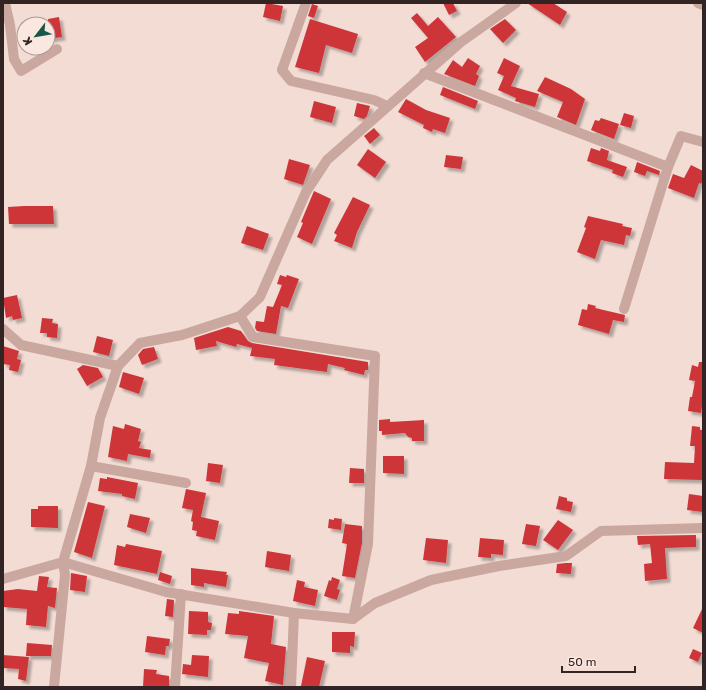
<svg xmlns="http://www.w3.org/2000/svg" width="706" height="690" font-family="Rubik,sans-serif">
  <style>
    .building { fill: #ce3539; filter: url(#shadow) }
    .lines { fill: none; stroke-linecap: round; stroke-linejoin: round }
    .minor { stroke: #caa8a0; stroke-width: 10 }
  </style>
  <defs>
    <filter id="shadow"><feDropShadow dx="3.5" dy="3.5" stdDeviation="1" flood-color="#0004"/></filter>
  </defs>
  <rect width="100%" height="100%" fill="#f2dcd4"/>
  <g class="building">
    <polygon points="266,3 283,6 280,21 263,17"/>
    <polygon points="443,3 453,3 457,11 449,15"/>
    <polygon points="527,3 553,3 567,12 560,25"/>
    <polygon points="312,4 318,6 314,18 308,16"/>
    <polygon points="417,13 428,26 438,17 456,37 425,62 415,47 428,38 411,18"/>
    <polygon points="59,17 62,37 48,39 48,19"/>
    <polygon points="310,19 358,34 352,53 326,45 319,73 295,67"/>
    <polygon points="505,19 516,30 503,43 490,29"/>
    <polygon points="468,58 480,66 476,74 479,76 475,86 444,74 453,60 462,67"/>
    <polygon points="504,58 520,66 511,86 539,94 535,107 515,101 516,98 498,90 504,76 497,73"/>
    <polygon points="545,77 571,89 585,99 576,125 557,117 563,102 537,91"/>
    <polygon points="443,87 478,101 475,109 440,95"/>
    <polygon points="406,99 426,110 450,118 445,133 433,129 432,132 423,128 424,125 398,112"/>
    <polygon points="314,101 336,107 332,123 310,117"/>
    <polygon points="357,103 370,106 367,116 364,119 354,116"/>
    <polygon points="624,113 634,116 631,128 620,125"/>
    <polygon points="601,118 619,124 614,139 591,130 595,120 599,121"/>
    <polygon points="374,128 380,135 370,144 364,136"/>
    <polygon points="591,148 600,151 601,148 609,151 607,160 627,167 623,177 612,173 613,170 587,161"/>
    <polygon points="368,149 386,162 375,178 357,165"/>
    <polygon points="446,155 463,157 461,169 444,167"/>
    <polygon points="289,159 310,165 303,185 284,179"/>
    <polygon points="637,162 660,171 659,175 647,171 645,176 634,172"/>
    <polygon points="691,165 703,171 703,180 701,184 699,183 694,198 668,188 673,174 684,178"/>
    <polygon points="314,191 331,199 312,244 297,237 303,223 301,222"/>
    <polygon points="353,197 370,205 357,232 352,248 334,241 337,235 334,233"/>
    <polygon points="24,206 53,206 54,224 9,224 8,207"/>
    <polygon points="588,216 623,224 622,226 632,228 630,236 626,235 624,245 601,240 595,259 577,252 586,228 584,227"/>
    <polygon points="247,226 269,234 263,250 241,243"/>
    <polygon points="280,275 286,277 287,275 299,279 288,308 281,306 276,334 257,331 255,328 256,321 264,322 267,306 273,307 282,285 277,284"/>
    <polygon points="17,295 22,318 13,320 12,316 6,318 3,298"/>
    <polygon points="588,304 596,306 595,308 625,315 624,322 613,320 609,334 578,325 582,309 587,310"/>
    <polygon points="42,318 53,319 52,323 58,324 57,338 47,337 47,333 40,333"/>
    <polygon points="228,327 241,331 248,341 252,343 368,362 368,370 365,370 364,375 344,370 345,368 328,364 327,372 274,365 275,359 250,356 252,348 237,344 236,347 216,341 217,346 196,350 194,338"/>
    <polygon points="97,336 113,340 109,356 93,352"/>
    <polygon points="3,346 19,351 17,359 21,360 18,372 9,370 10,365 3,364"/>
    <polygon points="154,347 158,359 142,365 138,355 143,349"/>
    <polygon points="699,362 703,362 703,399 701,413 688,411 690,397 692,397 695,381 689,380 692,365 698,367"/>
    <polygon points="83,365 98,368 103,377 87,386 77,369"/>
    <polygon points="123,372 144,378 139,394 119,387"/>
    <polygon points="390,419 390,422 424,420 424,441 412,441 412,438 408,437 405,433 382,435 382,431 379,431 379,420"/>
    <polygon points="125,424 141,429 138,441 141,442 139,448 151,450 150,458 128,454 127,461 108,457 113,426 124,429"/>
    <polygon points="692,426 700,427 700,430 703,430 703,480 664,479 665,462 694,463 695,446 690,446"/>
    <polygon points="383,456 404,456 404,474 383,473"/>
    <polygon points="208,463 223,465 220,483 206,481"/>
    <polygon points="350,468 364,469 364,483 349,483"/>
    <polygon points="107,477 138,483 135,499 122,496 122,494 98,491 100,478 107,479"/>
    <polygon points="186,489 206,493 201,517 219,521 215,540 196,536 197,531 192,530 193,522 191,521 193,510 182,508"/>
    <polygon points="689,494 703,496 703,512 687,510"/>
    <polygon points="559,496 567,498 567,501 573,502 571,512 556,509"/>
    <polygon points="88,502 105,506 92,558 74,552"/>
    <polygon points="38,506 58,506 58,528 31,527 31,509 38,509"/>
    <polygon points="130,514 150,518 146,533 127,527"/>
    <polygon points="334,518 342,519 341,530 328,528 329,519 334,520"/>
    <polygon points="558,520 573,530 558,550 543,540"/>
    <polygon points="345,524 362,526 362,543 355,578 342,576 347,544 342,543"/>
    <polygon points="526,524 540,526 536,546 522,544"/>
    <polygon points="696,535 696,547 665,548 667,579 645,581 644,564 652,563 650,544 638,545 637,536"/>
    <polygon points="426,538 448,540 446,563 423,560"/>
    <polygon points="480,538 504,540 503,555 491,554 491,558 478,557"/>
    <polygon points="126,544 162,551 157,574 114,565 117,545 125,547"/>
    <polygon points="267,551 291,555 289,571 265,567"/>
    <polygon points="566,563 572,563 571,574 556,573 557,564"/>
    <polygon points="191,568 227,572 226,575 228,575 226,587 204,583 204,587 191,585"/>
    <polygon points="160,572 172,576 170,584 158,580"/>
    <polygon points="71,573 87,576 85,592 70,590"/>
    <polygon points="39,576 49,577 47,587 57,588 55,608 48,606 46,627 26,625 27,609 3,607 3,591 18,589 37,591"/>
    <polygon points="332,577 340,580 337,589 340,590 337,600 324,596 329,580 331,581"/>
    <polygon points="297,580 305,582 304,587 318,590 315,606 293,601"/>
    <polygon points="167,599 174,600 173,617 165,616"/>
    <polygon points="703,607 703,633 693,628"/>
    <polygon points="189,611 208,612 208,622 212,623 211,630 207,630 207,635 188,634"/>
    <polygon points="239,611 274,616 271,644 286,647 283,685 265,681 269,663 244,658 248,636 225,634 228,613 239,614"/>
    <polygon points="332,632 355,632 354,647 350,646 350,653 332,652"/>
    <polygon points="147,636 170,639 169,646 166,646 165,655 145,652"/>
    <polygon points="27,643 52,645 51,656 26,656"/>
    <polygon points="693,649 702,653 698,662 689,658"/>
    <polygon points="3,655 29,657 26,681 18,679 19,669 3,668"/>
    <polygon points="192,655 209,656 208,677 182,674 183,664 191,665"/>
    <polygon points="307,657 325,661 319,687 301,686"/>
    <polygon points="144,669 157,670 156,674 169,676 169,687 143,687"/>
  </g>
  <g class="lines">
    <g class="minor">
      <polyline points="5,3 10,25 14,59 21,71 57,49"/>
      <polyline points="306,3 282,70 291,81 374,100 387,106"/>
      <polyline points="698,3 703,5"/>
      <polyline points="424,73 668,167 681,136 703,142"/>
      <polyline points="624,309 668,167"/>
      <polyline points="240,316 253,337 375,356 368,544 353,619"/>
      <polyline points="3,329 21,345 118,366"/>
      <polyline points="91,466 186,483"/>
      <polyline points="3,579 63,562 91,466 100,418 118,366 140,343 182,335 240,316 260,297 306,192 327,160 461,42 516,3"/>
      <polyline points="54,687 65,575 63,562 166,592 294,613 353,619 375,603 431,580 499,566 566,556 601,531 703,528"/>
      <polyline points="175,687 181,594"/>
      <polyline points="291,687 294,613"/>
    </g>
  </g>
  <rect width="706" height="690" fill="none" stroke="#332424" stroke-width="8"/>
  <g transform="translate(36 36) rotate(239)"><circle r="19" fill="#fae7e0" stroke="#aa9995"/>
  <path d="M0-3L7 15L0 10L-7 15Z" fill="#17574a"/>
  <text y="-6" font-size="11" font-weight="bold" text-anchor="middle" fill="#332424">K</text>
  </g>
  <path d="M562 666v6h73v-6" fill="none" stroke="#332424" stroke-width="2"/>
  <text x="568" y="666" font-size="12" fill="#332424" stroke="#fae7e0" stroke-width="3" paint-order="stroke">50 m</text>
</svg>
